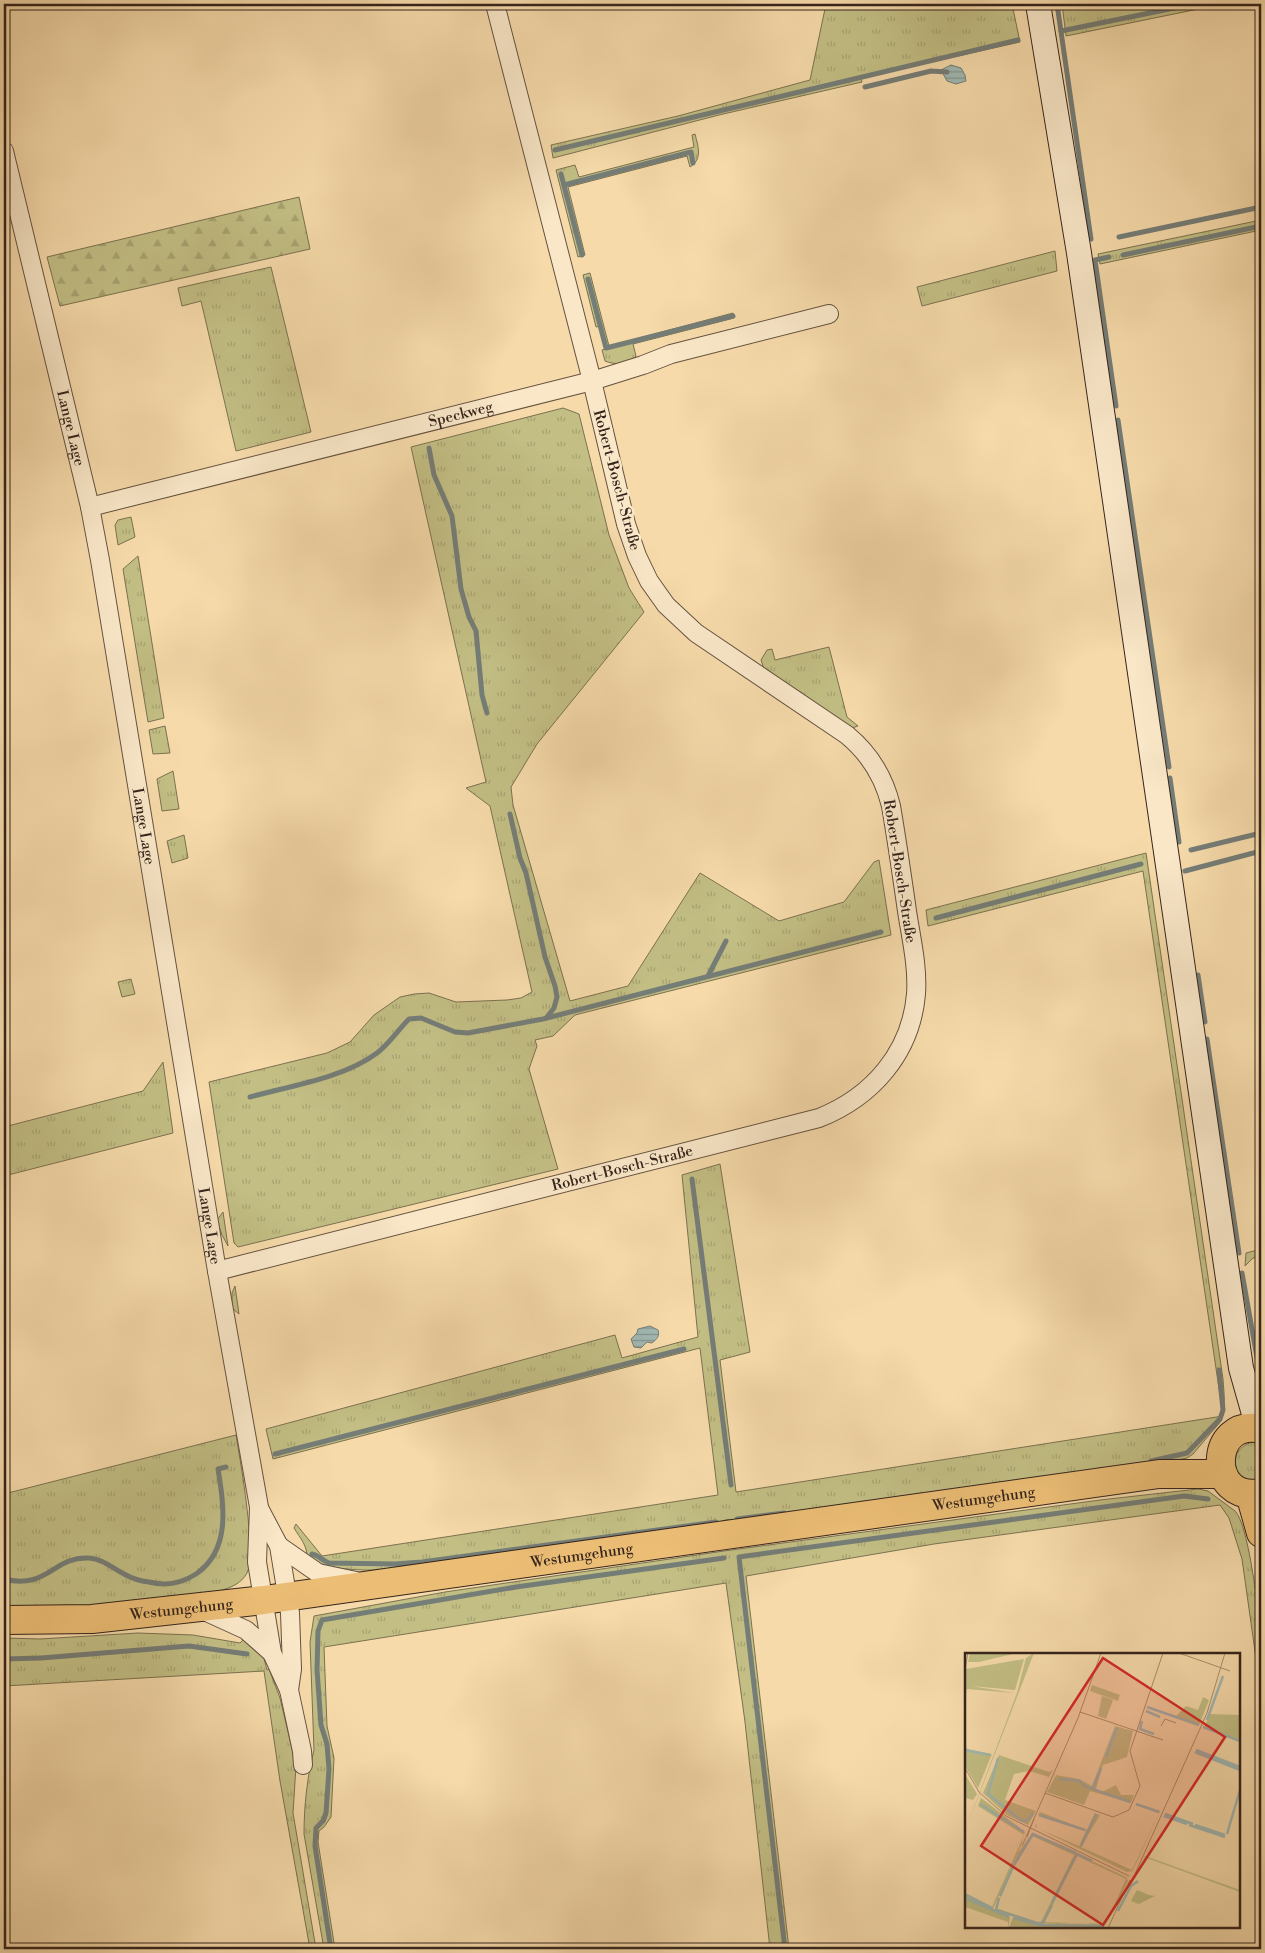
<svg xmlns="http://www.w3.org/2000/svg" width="1265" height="1953" font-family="'Libre Bodoni',serif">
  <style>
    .grass { fill: url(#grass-tufts); stroke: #7c7150 }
    .forest { fill: url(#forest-firs); stroke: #7c7150 }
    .water { fill: url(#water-rules); stroke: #757d77 }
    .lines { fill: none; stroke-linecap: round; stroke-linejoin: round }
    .stream { stroke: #757d77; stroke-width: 5 }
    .minor-casing { stroke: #655240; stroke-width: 20 }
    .secondary-casing { stroke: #35241c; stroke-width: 26 }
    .primary-casing { stroke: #35241c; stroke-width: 30 }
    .minor { stroke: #f9e7c8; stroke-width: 18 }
    .secondary { stroke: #f9e7c8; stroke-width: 24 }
    .primary { stroke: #ebbd75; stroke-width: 28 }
    .labels { text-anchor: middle; stroke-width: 5; stroke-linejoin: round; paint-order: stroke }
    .street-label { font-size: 15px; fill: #35241c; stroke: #f9e7c8 }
    .inset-river { fill: none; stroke: #a0b8b3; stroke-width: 2.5 }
    .inset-road { fill: none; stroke: #a99171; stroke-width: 1 }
    .view { fill: #d62828; fill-opacity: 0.15; stroke: #d62828; stroke-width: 2.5 }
    .inset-edge { fill: none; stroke: #35241c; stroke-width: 2.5 }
  </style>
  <defs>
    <pattern id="grass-tufts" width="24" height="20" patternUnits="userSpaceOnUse" patternTransform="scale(1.25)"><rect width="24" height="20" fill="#c2be84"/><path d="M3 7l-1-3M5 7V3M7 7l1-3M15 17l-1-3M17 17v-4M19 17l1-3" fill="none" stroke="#a7a371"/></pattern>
    <pattern id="forest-firs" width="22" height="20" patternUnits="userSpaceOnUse" patternTransform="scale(1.25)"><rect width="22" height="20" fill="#c2be84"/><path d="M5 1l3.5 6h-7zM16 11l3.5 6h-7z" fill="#a7a371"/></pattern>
    <pattern id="water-rules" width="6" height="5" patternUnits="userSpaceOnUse" patternTransform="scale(1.25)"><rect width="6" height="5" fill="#a0b8b3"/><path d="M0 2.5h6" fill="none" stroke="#839591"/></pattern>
  </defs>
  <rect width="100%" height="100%" fill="#f6daaa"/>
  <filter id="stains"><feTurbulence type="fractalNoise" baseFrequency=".004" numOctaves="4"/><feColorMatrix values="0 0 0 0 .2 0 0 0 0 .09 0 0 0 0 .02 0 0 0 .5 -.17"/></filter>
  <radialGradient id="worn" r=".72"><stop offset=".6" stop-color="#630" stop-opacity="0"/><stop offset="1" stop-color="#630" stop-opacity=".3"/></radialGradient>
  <g class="grass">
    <polygon points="826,4 1012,4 1020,42 861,78 862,82 719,115 553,158 551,145 678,116 810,80"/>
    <polygon points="1062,4 1223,4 1066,36"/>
    <path d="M695,134C698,146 703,159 690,167L687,156L568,187L585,255L578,257L556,170L575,165L579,177L694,147L692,135Z"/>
    <polygon points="1261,220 1261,230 1100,264 1098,254"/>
    <polygon points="1055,251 1057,271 922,306 917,287"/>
    <polygon points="271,267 311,432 236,451 201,301 182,306 178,288"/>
    <path d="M590,273L609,346L733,313L734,318L633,344L636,356C630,365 614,365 605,361L602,350L607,348L601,326L596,327L583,275Z"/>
    <polygon points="563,408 579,414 609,535 629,588 644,612 537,744 511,787 513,805 570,1001 628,986 700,873 779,921 844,902 874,862 879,860 891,935 575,1015 553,1036 535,1040 537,1046 529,1069 558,1169 238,1247 234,1243 209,1082 327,1053 350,1042 374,1015 400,997 414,994 429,993 456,1002 507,1000 521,998 532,992 490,806 466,788 486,782 411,447"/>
    <polygon points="131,517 135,537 118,545 115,525 118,520"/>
    <polygon points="138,556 164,718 148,722 123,569"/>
    <polygon points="829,647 847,717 858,726 852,728 764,669 761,660 767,650 772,649 775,660"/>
    <polygon points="165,726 170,753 153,754 149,730"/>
    <polygon points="173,771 179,809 162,811 157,779"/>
    <polygon points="184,835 188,858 172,863 167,841"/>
    <path d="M1146,853L1223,1379C1224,1394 1226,1407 1221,1421L1193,1454L1187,1458L1127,1470L739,1522C728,1517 722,1520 713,1527C648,1536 584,1544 520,1552C465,1560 356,1584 307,1559C308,1546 300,1538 294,1528L296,1524L322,1556L718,1495L700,1348L273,1459L266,1429L615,1335L622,1358L698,1337L682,1175L720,1164L750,1352L720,1360L736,1492L1223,1416L1143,871L928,926L926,910Z"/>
    <polygon points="131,979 135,994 122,997 118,982"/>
    <polygon points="163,1062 173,1133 4,1176 4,1127 143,1091"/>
    <polygon points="223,1212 228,1246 222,1235 217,1220"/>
    <polygon points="1261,1249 1261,1257 1253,1258 1245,1266 1246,1253"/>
    <polygon points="235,1286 239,1314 232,1308 232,1293"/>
    <path d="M236,1435C240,1459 257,1555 247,1573C241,1584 230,1588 219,1591L117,1605L4,1608V1494Z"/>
    <path d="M1253,1442L1261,1443V1480C1256,1480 1250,1481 1245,1479C1226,1472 1234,1446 1253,1442Z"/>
    <path d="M1198,1489L1208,1491L1235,1511C1249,1524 1260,1621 1261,1643C1262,1660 1261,1677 1261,1694L1242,1559L1229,1518L1220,1505L934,1544L746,1576L789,1949H770L745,1722L726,1583L324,1647L327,1726L334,1758L331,1817L324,1827L319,1831L318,1842L335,1949H324L304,1834C304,1807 307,1777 314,1750L310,1642L314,1616L445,1592L724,1551L1100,1500Z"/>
    <polygon points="138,1633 193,1635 240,1643 246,1637 262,1651 267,1670 269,1669 280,1698 296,1766 293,1813 316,1949 310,1949 280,1781 264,1671 4,1686 4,1638 40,1639"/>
  </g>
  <polygon class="forest" points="299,197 310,249 60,306 47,257"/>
  <g class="water">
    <polygon points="951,65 961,68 965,75 966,81 956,84 947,81 941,70"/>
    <path d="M650,1326L658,1330C660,1336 657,1339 652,1343L647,1342L641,1348L634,1347L631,1339L637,1333L638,1329Z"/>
  </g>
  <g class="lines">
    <g class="stream">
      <polyline points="1057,4 1091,239"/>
      <polyline points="1061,31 1194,4"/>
      <polyline points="865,87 931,71 947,72"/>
      <polyline points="555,150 1018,40"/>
      <polyline points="561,174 582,255"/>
      <polyline points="564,185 691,152 693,163"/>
      <polyline points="1119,237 1261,207"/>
      <polyline points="1123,255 1261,226"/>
      <polyline points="1109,257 1095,260 1116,406"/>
      <polyline points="588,279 606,348 733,316"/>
      <polyline points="1118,420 1169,767"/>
      <polyline points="429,448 434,475 452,516 461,589 469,617 476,631 482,695 487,713"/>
      <polyline points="1170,778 1179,842"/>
      <polyline points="510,814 520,858 526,873 545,957 555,986 557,997 554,1008 547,1017"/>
      <polyline points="1191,850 1261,833"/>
      <polyline points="1185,871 1261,851"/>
      <polyline points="936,918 1141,864"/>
      <polyline points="1198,975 1205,1022"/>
      <polyline points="708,976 726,941"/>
      <polyline points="1207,1039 1239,1253"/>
      <path d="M250,1097C289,1086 344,1078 377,1053C389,1044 398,1030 409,1019L421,1018L455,1032L468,1033L543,1019L881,932"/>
      <polyline points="692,1179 731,1485"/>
      <polyline points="1242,1273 1261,1380"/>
      <polyline points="275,1454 684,1349"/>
      <polyline points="1151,1461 1187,1453 1220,1419 1223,1410 1219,1370"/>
      <polyline points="737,1519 784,1513"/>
      <path d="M312,1554C318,1555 323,1561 329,1563L395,1564L422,1562L716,1522"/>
      <path d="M4,1579C48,1590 53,1556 89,1558C103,1559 112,1568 124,1574C131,1578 140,1581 149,1582C165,1586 182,1583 196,1574C231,1550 224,1506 218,1469L226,1467"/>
      <polyline points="4,1659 41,1658 189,1646 247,1654"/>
      <polyline points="330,1943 315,1846 316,1828 323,1821 326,1813 329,1769 327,1744 321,1725 317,1670 318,1631 322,1620 516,1587 724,1558"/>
      <polyline points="785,1949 739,1557 1184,1496 1208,1499"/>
    </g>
    <g class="minor-casing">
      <g id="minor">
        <path id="s1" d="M4,151L90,507L100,560L217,1271L259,1507L257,1562L272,1653L289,1690L302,1751L303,1765"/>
        <path id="s2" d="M90,507L592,381L643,365L671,354L829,314"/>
        <path id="s3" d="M217,1271L819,1118C872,1097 911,1053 916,994C918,966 911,938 907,911C902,876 897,841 891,806C884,777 870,754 847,735L696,633L666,605L649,581L637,556L626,524L592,381L495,4"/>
        <polyline points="260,1510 279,1546 290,1613 292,1669 289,1690"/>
        <polyline points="279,1546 318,1573 356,1581"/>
        <polyline points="200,1609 246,1630 272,1653"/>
      </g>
    </g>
    <g class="secondary-casing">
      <polyline id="secondary" points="1038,4 1079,253 1241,1368 1258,1428"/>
    </g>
    <g class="primary-casing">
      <g id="primary">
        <path d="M1261,1429C1209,1417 1206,1503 1261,1493"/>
        <polyline points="1250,1494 1261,1533"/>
        <path id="s4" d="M4,1620L92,1619L264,1600L1159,1474H1223"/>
      </g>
    </g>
    <use href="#minor" class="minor"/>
    <use href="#secondary" class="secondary"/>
    <use href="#primary" class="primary"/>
  </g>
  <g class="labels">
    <g class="street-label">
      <text dy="5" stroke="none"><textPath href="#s2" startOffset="382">Speckweg</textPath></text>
      <text dy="5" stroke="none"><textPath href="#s1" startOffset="285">Lange Lage</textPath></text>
      <text transform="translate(617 480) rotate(75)" y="5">Robert-Bosch-Straße</text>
      <text dy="5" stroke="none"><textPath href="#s1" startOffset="690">Lange Lage</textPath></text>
      <text transform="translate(900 871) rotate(81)" y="5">Robert-Bosch-Straße</text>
      <text dy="5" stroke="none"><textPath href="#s3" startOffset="418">Robert-Bosch-Straße</textPath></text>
      <text dy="5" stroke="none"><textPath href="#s1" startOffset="1095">Lange Lage</textPath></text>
      <text dy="5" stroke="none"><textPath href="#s4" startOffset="988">Westumgehung</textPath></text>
      <text dy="5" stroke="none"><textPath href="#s4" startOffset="582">Westumgehung</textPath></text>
      <text dy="5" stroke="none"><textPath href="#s4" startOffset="178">Westumgehung</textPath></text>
    </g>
  </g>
  <g transform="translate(965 1653)">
    <rect width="275" height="275" fill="#f6daaa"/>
    <path d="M5,0L27,1L52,0L14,9H3ZM69,0L59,26L0,178L52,40L61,5ZM59,6L50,37L6,33L49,40L2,36L0,44L1,16ZM137,43L148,47L141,66L133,63ZM238,44L244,47L234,72L182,54L211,63L221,53L233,57ZM245,61L275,62V89L239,75ZM150,73L168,78L162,104L138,112L131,136L137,139L151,132L156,142H169L166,150L125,138L119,152L82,139L91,122L114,126L127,133ZM0,89L2,96L27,101L13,135L0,113ZM34,102L84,119L88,117L84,124L64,118L49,121L40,147L71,158L63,172L42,162L18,140ZM0,121L12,141L8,147L0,145ZM16,145L60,179L56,193L28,256L44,263L45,265L43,275V269L0,254V240L27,254L59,182L13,153ZM170,150L195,158L168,217L167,218L162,219L70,174L71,170L72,175L114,193L121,178L73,162L75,159L122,177L130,160L135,162L116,194L167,217L194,160ZM67,180L161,224L163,228L141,272L73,270L30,257L53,200ZM67,183L109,202L76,269H72L31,255L54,202ZM112,203L161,226L141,271L79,269ZM180,203L275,237V239L179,204ZM172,237L184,242L190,243L174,251L166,248ZM48,264L73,271L118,270L141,274L44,275Z" fill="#c2be84" fill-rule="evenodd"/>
    <path d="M127,32L155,42L153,48L125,38Z" fill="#c2be84"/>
    <path class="inset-river" d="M182,54L234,72M181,58L195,64M242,67L258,23M177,68L175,76L189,81M238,74L275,88M0,97L25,102M231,97L275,114M230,99L275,117M141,104L152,75M33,105L23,141L57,168L63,167L68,160M94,126L115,128L119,133L165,149M127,137L136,115M15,151L59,179M171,151L194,159M200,161L228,171M74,162L120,177M199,163L222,171M224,172L260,184M230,172L260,182M262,181L275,137M116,193L131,161M49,212L68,181L111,200M0,241L27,255M35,243L48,214M0,245L44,264M34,245L31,257L72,270H78L87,252M87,250L112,201L127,208M153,258L166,233L173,228M49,265L74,272L139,273"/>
    <path class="inset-road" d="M214,0L265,18M0,16L3,0M115,59L198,87M196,73L200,66L211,70M0,115L14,139L41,163L164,223M80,140L148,164L164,157L175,133L165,98L198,0M62,184L69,166M57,193L113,65L136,0M170,221L242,60L260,0M143,275L165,227"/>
    <path class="view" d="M138,5L260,84L138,272L16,193Z"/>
    <rect width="275" height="275" class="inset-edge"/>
  </g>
  <rect width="1265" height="1953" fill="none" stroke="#f6daaa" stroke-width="20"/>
  <rect x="5" y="5" width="1255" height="1943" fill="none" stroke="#35241c" stroke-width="2.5"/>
  <rect x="10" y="10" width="1245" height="1933" fill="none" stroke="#35241c"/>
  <rect width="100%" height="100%" filter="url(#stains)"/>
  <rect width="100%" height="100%" fill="url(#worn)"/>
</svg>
